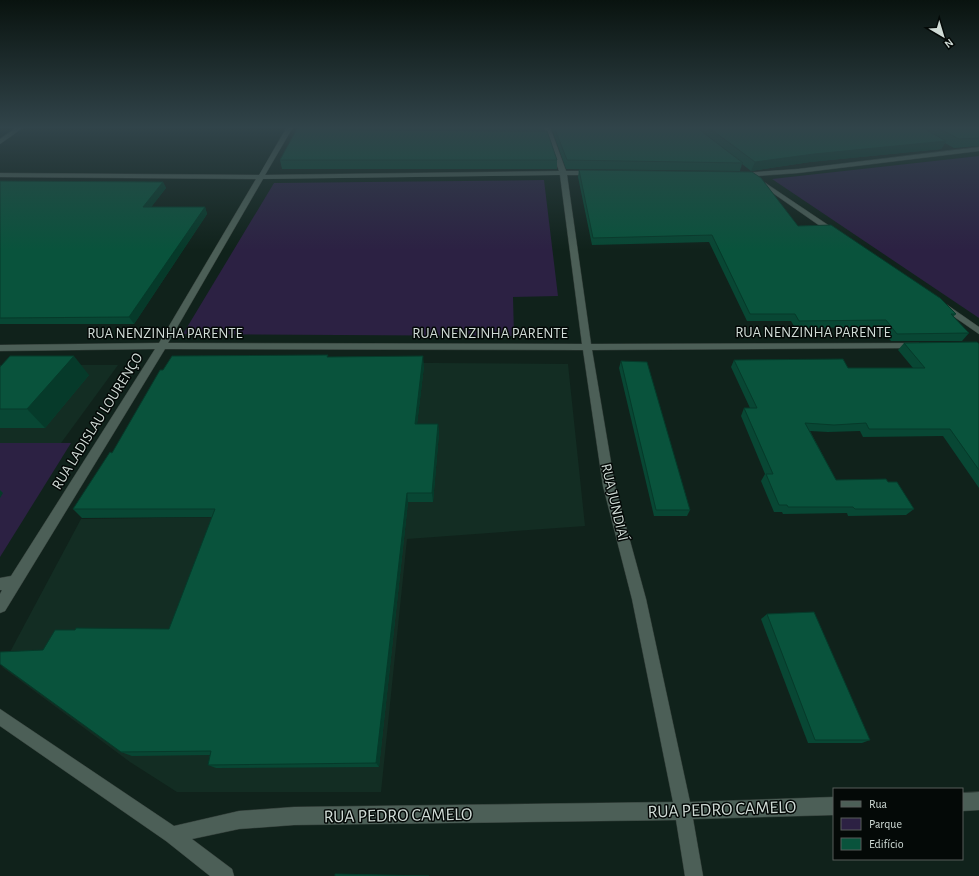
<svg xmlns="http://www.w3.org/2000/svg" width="979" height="876" font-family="'Alegreya Sans',sans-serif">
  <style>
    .built { fill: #132d23 }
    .green { fill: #2c2143 }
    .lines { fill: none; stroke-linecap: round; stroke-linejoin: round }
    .minor-casing { stroke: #323d38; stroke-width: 1 }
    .minor { fill: #4c5f57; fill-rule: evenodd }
    .wall { fill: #084734 }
    .shaded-wall { fill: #063a2a }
    .building { fill: #09533c; stroke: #063a2a }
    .labels { text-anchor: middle; stroke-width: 3; stroke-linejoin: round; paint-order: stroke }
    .street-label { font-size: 15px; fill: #d0dbd6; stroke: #040907 }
    .near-street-label { font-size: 18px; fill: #d0dbd6; stroke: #040907 }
  </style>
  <rect width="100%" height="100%" fill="#10221b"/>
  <g class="built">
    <polygon points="282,362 568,364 585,526 407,539 381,792 177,792 130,762 2,667 81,519 224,517"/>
    <polygon points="0,365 118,365 61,443 0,443"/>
  </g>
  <g class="green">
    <polygon points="979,156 979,318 772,179"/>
    <polygon points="544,180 558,296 513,297 514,336 183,334 274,183"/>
    <polygon points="0,443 71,443 0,557"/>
  </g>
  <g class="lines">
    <g class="minor-casing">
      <g id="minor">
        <polygon points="17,127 24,127 0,144 0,139"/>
        <path d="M287,127H293L265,175L559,171L544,127H550L566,171H594L597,173L594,175H567L591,344L919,343L921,345L919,347L916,348L592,350L615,486L646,599L690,802L834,797V815L693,819L703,876H685L676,820L294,825L239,829L192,839L232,869L234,876H210L166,841L0,726V709L174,826L239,811L294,807L673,802L632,599L603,486L583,350L165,349L5,611L0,613V594L2,590H0V578L11,576L155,349L0,351V345L159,343L256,179L0,177V173L259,175ZM560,175L582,344L168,343L263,179Z"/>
        <polygon points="979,147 979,151 798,173 743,177 740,175 743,173 798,169"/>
        <polygon points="754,178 758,178 840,233 839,235 833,235 754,180"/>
        <polygon points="943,302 979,327 979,334 940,307 939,305"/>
        <polygon points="979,792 979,810 962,811 962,793"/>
      </g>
    </g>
    <use href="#minor" class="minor"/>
  </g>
  <g class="wall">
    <polygon points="298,127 544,127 544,131 557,160 557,169 282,169 280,160"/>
    <polygon points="551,127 979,127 979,146 954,148 945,143 941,149 810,162 751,171 742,164 740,171 566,169"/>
    <polygon points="579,170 798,226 956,314 953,317 969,333 962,341 891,341 880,327 795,328 791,321 747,321 709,242 592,245 578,177"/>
    <polygon points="0,181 163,182 166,188 151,207 205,207 207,214 134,324 0,324"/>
    <polygon points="904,343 979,344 979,488 943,436 863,437 860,431 828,432 810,431 836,480 888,482 914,509 906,515 848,516 847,513 783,514 782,512 774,512 761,481 765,474 741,416 744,408 750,408 731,367 734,360 848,368 913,368 898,350"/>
    <polygon points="328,357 424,366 417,424 438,424 439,433 433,502 408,502 379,767 216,768 208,765 210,755 132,756 121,752 43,650 75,630 169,629 212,517 82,518 73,509 112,453 163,370"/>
    <polygon points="621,361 690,510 687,516 654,516 619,368"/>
    <polygon points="0,367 89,375 45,428 0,428"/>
    <polygon points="767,614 870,740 862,743 808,743 761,619"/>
  </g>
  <g class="shaded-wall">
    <polygon points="946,141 941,149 810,162 751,171 755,162 814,154"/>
    <polygon points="163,182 166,188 146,214 143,207"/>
    <polygon points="205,207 207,214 134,324 129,317"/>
    <polygon points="74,356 89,375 45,428 27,409"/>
    <polygon points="423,356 424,366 416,433 415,424"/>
    <polygon points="438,424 439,433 433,502 432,493"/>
    <polygon points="0,490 3,493 0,498"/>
    <polygon points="407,493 408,502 379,767 376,763"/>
  </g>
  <g class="building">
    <polygon points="298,127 338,127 338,129 339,130 547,131 557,160 280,160"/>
    <polygon points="554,127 696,127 743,163 567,160"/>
    <polygon points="708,127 922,127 946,141 814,154 755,162"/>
    <polygon points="936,127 979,127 979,138 959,139"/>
    <polygon points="579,170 752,172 761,178 798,226 831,225 940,298 956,314 951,314 969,333 897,334 886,320 799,321 795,314 750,314 712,235 593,238"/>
    <polygon points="0,181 163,182 143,207 205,207 129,317 0,318"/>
    <polygon points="977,342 979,344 979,470 950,429 869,429 866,423 834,425 805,423 836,480 886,479 888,482 897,482 914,509 855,509 853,507 788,507 787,505 779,505 766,474 773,474 744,408 757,408 734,360 843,359 848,368 925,368 904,343"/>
    <polygon points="328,355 327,357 423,356 415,424 438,424 432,493 407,493 376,763 208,765 211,751 121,752 0,664 0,652 43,650 55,630 75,630 76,628 169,629 215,509 73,509 110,452 112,453 160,370 163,370 172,356"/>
    <polygon points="10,356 74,356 27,409 0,409 0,367"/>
    <polygon points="621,361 647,362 690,510 656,510"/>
    <polygon points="814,612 870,740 815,740 767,614"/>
    <polygon points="335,874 429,876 335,876"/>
  </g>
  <linearGradient id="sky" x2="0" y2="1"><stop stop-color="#09130f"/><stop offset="0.51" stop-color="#31444a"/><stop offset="1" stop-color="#31444a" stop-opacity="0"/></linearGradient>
  <rect width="979" height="250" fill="url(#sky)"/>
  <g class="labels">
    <g class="street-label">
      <text x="813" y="337">RUA NENZINHA PARENTE</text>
      <text x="165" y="338">RUA NENZINHA PARENTE</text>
      <text x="490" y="338">RUA NENZINHA PARENTE</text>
      <text transform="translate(97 421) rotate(-58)" y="5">RUA LADISLAU LOURENÇO</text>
      <text transform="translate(615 502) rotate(77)" y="5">RUA JUNDIAÍ</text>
    </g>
    <g class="near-street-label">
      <text transform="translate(722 809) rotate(-2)" y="6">RUA PEDRO CAMELO</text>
      <text transform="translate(398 815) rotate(-1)" y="6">RUA PEDRO CAMELO</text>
    </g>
  </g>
  <rect x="833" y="788" width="130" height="72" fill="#040907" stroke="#565d5a"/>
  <rect x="841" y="801" width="20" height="6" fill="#4c5f57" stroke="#565d5a"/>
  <text x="869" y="808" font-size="12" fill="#d0dbd6">Rua</text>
  <rect x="841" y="818" width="20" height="12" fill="#2c2143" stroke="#565d5a"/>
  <text x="869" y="828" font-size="12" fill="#d0dbd6">Parque</text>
  <rect x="841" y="838" width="20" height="12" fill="#09533c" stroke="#565d5a"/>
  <text x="869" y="848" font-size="12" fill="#d0dbd6">Edifício</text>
  <g transform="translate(943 36) rotate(142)" stroke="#040907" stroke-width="3" paint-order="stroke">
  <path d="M0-3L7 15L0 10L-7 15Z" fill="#d0dbd6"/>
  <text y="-6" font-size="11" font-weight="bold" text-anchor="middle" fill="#d0dbd6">N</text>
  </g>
</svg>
